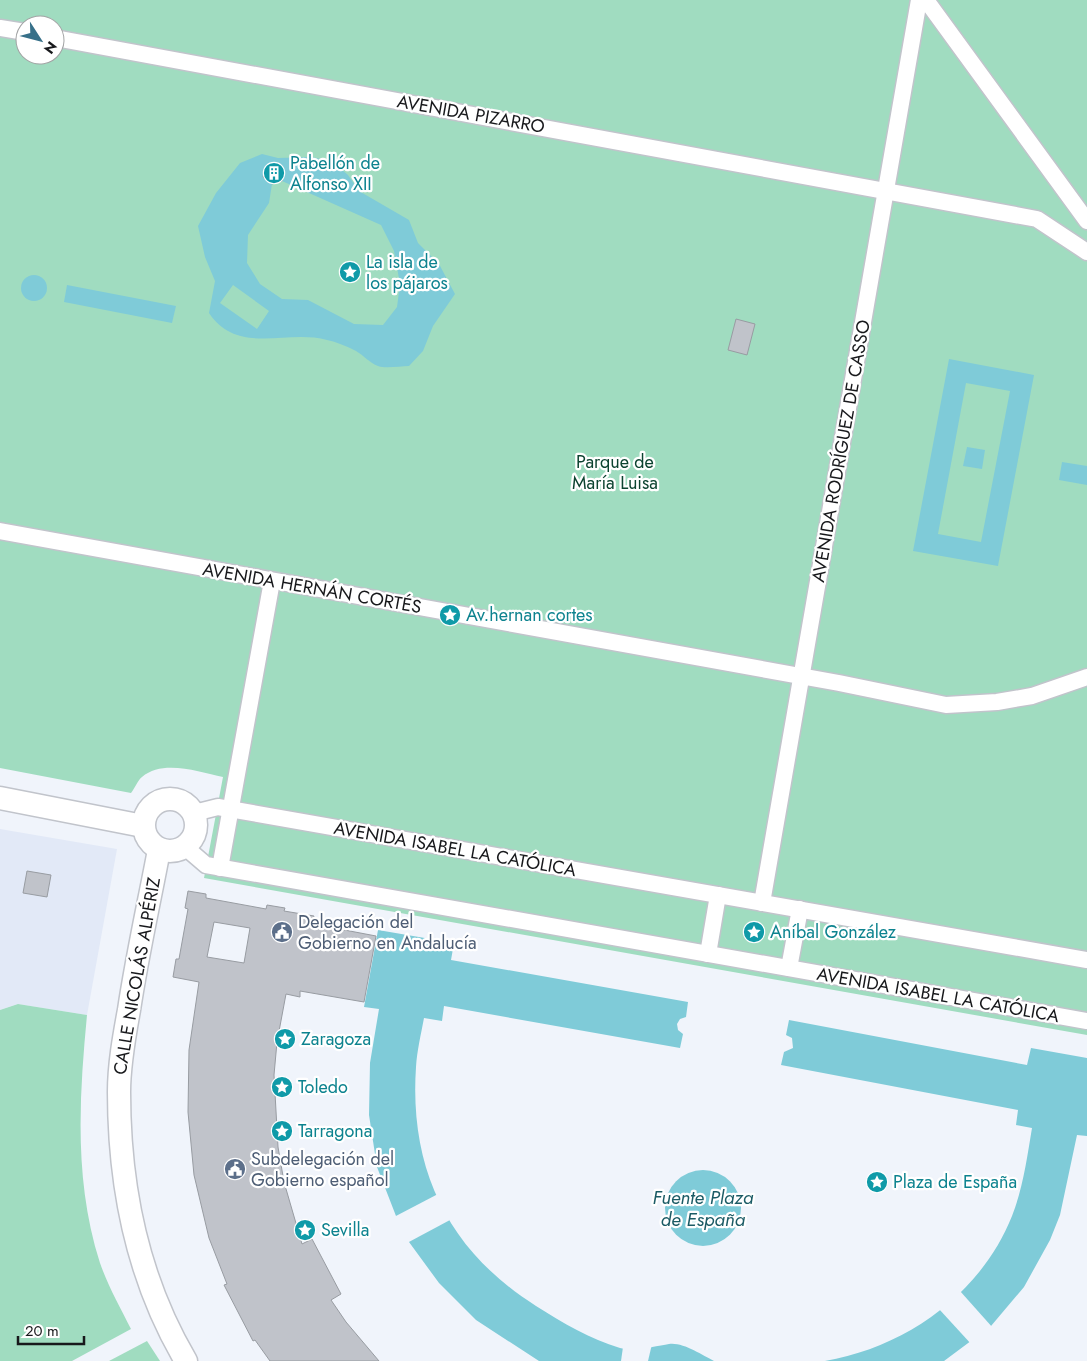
<svg xmlns="http://www.w3.org/2000/svg" width="1087" height="1361" font-family="Jost,sans-serif">
  <style>
    .built { fill: #e2e9f7 }
    .green { fill: #a0dcc0; fill-rule: evenodd }
    .water { fill: #7fcbd8; fill-rule: evenodd }
    .pier { fill: #f0f4fb }
    .building { fill: #c0c3ca; stroke: #989ca2; fill-rule: evenodd }
    .lines { fill: none; stroke-linecap: round; stroke-linejoin: round }
    .pedestrian-casing { stroke: #c1c4cb; stroke-width: 19 }
    .minor-casing { stroke: #c1c4cb; stroke-width: 25 }
    .pedestrian { stroke: #fff; stroke-width: 16 }
    .minor { stroke: #fff; stroke-width: 22 }
    .labels { text-anchor: middle; stroke-width: 4.5; stroke-linejoin: round; paint-order: stroke }
    .street-label { font-size: 18px; fill: #17181b; stroke: #fff }
    .culture-label { font-size: 18px; fill: #0d838f; stroke: #fff; text-anchor: start }
    .park-label { font-size: 18px; fill: #0c4330; stroke: #fff }
    .service-label { font-size: 18px; fill: #4e5e75; stroke: #fff; text-anchor: start }
    .water-label { font-size: 19px; font-style: italic; fill: #1b5b65; stroke: #fff }
  </style>
  <rect width="100%" height="100%" fill="#f0f4fb"/>
  <polygon class="built" points="0,829 117,849 87,1015 18,1004 0,1010"/>
  <g class="green">
    <path d="M0,0H1087V1035L204,878L223,777C199,772 163,759 142,777C138,780 135,788 131,793L0,768ZM25,25H55V55H25Z"/>
    <path d="M18,1004L87,1015C79,1099 74,1182 100,1263C108,1286 120,1307 131,1329L72,1361H0V1010Z"/>
    <polygon points="147,1341 160,1361 109,1361"/>
  </g>
  <g class="water">
    <path d="M262,154L278,158L312,157L333,162L348,175L359,191L409,220L418,243L439,264L455,294L433,326L423,351L409,366C400,366 386,369 378,366C370,363 363,355 356,351C347,346 336,342 327,340C286,329 238,356 209,313L215,281L205,257L198,226L216,193L240,163ZM282,181L381,225L394,251L400,284L397,307L383,325L354,324L308,300L282,299L260,284L247,263L248,235L269,203L272,184ZM233,285L269,311L257,329L220,303Z"/>
    <circle cx="34" cy="288" r="13"/>
    <polygon points="67,285 176,306 172,323 64,302"/>
    <path d="M949,359L1034,375L998,566L913,551ZM966,383L1010,391L981,542L938,534Z"/>
    <polygon points="967,447 985,450 982,469 963,466"/>
    <polygon points="1062,462 1087,466 1087,485 1059,480"/>
    <path d="M378,930L454,943L451,960L688,1002L686,1017L680,1019L677,1024L678,1030L683,1034L680,1048L444,1006L442,1021L424,1018C421,1034 417,1051 416,1067C409,1170 449,1251 536,1306C563,1323 590,1339 620,1348C632,1352 657,1346 669,1344C683,1342 702,1355 714,1361H539L476,1320L439,1283L409,1242L396,1216L377,1167L369,1115L370,1063L379,1009L364,1007Z"/>
    <path d="M789,1020L1027,1065L1031,1048L1087,1058V1136L1077,1135L1060,1215L1050,1240L1024,1287L991,1326L944,1361H825C906,1347 981,1294 1012,1216C1023,1188 1027,1158 1032,1128L1016,1125L1018,1110L781,1065L784,1052L793,1048L792,1038L786,1035Z"/>
    <circle cx="703" cy="1208" r="38"/>
  </g>
  <g class="pier">
    <polygon points="438,1194 450,1220 407,1243 394,1217"/>
    <polygon points="960,1291 993,1328 972,1345 939,1309"/>
    <polygon points="652,1344 648,1361 621,1361 623,1347"/>
  </g>
  <g class="building">
    <polygon points="275,163 284,170 282,181 272,184 263,177 266,166"/>
    <polygon points="736,319 755,324 747,355 728,350"/>
    <polygon points="27,871 51,875 47,897 23,893"/>
    <path d="M188,891L206,894V898L266,909L267,905L285,908L284,911L314,916L313,924L376,936L364,1002L300,991V997L286,994L277,1042L274,1075L278,1147L284,1182L302,1244L312,1239L341,1294L331,1300L346,1322L379,1361H270L255,1340L253,1341L224,1285L227,1284L209,1238L194,1175L188,1112L189,1050L199,982L173,977L176,959H179L188,909L185,908ZM214,922L250,928L244,963L207,957Z"/>
  </g>
  <g class="lines">
    <g class="pedestrian-casing">
      <g id="pedestrian">
        <polyline points="926,0 1087,221"/>
        <polyline points="0,28 25,32"/>
        <polyline points="55,38 1037,219 1087,252"/>
        <polyline points="0,531 839,683 946,705 997,702 1032,696 1087,677"/>
        <polyline points="194,813 218,807 1087,960"/>
        <polyline points="185,847 206,865 1087,1021"/>
        <polyline points="220,868 272,581"/>
        <polyline points="762,903 919,0"/>
        <polyline points="708,954 718,895"/>
        <polyline points="789,968 800,909"/>
      </g>
    </g>
    <g class="minor-casing">
      <g id="minor">
        <polyline points="0,798 143,826"/>
        <circle cx="170" cy="825" r="26"/>
        <path d="M159,850C149,903 137,956 129,1010C124,1037 119,1065 119,1092C119,1186 138,1280 186,1361"/>
      </g>
    </g>
    <use href="#pedestrian" class="pedestrian"/>
    <use href="#minor" class="minor"/>
  </g>
  <defs>
    <g id="building-disc" transform="scale(1.125)"><circle r="9.5" fill="#0f9aa8" stroke="#fff"/><path d="M-4-6H4V6H1V3H-1V6H-4ZM-2.5-4.3h1.7v1.8h-1.7ZM.8-4.3h1.7v1.8H.8ZM-2.5-1h1.7V.8h-1.7ZM.8-1h1.7V.8H.8Z" fill="#fff"/></g>
    <g id="sight-disc" transform="scale(1.125)"><circle r="9.5" fill="#0f9aa8" stroke="#fff"/><path d="M0-6L1.8-2.2L6-1.7L2.9 1.2L3.7 5.4L0 3.3L-3.7 5.4L-2.9 1.2L-6-1.7L-1.8-2.2Z" fill="#fff"/></g>
    <g id="civic-disc" transform="scale(1.125)"><circle r="9.5" fill="#5c6f8a" stroke="#fff"/><path d="M-.6-6.5H3V-4.5H.6V-3L4-1V1h2V6H-6V1h2V-1L-.6-3ZM-1.2 2.5V6h2.4V2.5Z" fill="#fff"/></g>
  </defs>
  <g fill-rule="evenodd">
    <use href="#building-disc" x="274" y="173"/>
    <use href="#sight-disc" x="350" y="272"/>
    <use href="#sight-disc" x="450" y="615"/>
    <use href="#civic-disc" x="282" y="932"/>
    <use href="#sight-disc" x="754" y="932"/>
    <use href="#sight-disc" x="285" y="1039"/>
    <use href="#sight-disc" x="282" y="1087"/>
    <use href="#sight-disc" x="282" y="1131"/>
    <use href="#civic-disc" x="235" y="1169"/>
    <use href="#sight-disc" x="877" y="1182"/>
    <use href="#sight-disc" x="305" y="1230"/>
  </g>
  <g class="labels">
    <g class="street-label">
      <text transform="translate(471 114) rotate(10)" y="6">AVENIDA PIZARRO</text>
      <text transform="translate(841 451) rotate(-80)" y="6">AVENIDA RODRÍGUEZ DE CASSO</text>
      <text transform="translate(312 588) rotate(10)" y="6">AVENIDA HERNÁN CORTÉS</text>
      <text transform="translate(455 849) rotate(10)" y="6">AVENIDA ISABEL LA CATÓLICA</text>
      <text transform="translate(137 976) rotate(-80)" y="6">CALLE NICOLÁS ALPÉRIZ</text>
      <text transform="translate(938 995) rotate(10)" y="6">AVENIDA ISABEL LA CATÓLICA</text>
    </g>
    <g class="culture-label">
      <text x="290" y="169">Pabellón de<tspan x="290" dy="21">Alfonso XII</tspan></text>
      <text x="366" y="268">La isla de<tspan x="366" dy="21">los pájaros</tspan></text>
      <text x="466" y="621">Av.hernan cortes</text>
      <text x="770" y="938">Aníbal González</text>
      <text x="301" y="1045">Zaragoza</text>
      <text x="298" y="1093">Toledo</text>
      <text x="298" y="1137">Tarragona</text>
      <text x="893" y="1188">Plaza de España</text>
      <text x="321" y="1236">Sevilla</text>
    </g>
    <g class="park-label">
      <text x="615" y="468">Parque de<tspan x="615" dy="21">María Luisa</tspan></text>
    </g>
    <g class="service-label">
      <text x="298" y="928">Delegación del<tspan x="298" dy="21">Gobierno en Andalucía</tspan></text>
      <text x="251" y="1165">Subdelegación del<tspan x="251" dy="21">Gobierno español</tspan></text>
    </g>
    <g class="water-label">
      <text x="703" y="1204">Fuente Plaza<tspan x="703" dy="22">de España</tspan></text>
    </g>
  </g>
  <g transform="translate(40 40) rotate(126)"><circle r="24" fill="#ffffff" stroke="#a2a3a4"/>
  <path d="M0-4L9 19L0 12L-9 19Z" fill="#377089"/>
  <text y="-8" font-size="14" font-weight="bold" text-anchor="middle" fill="#17181b">N</text>
  </g>
  <path d="M18 1336v8h66v-8" fill="none" stroke="#17181b" stroke-width="2.5"/>
  <text x="25" y="1336" font-size="15" fill="#17181b" stroke="#ffffff" stroke-width="4" paint-order="stroke">20 m</text>
</svg>
